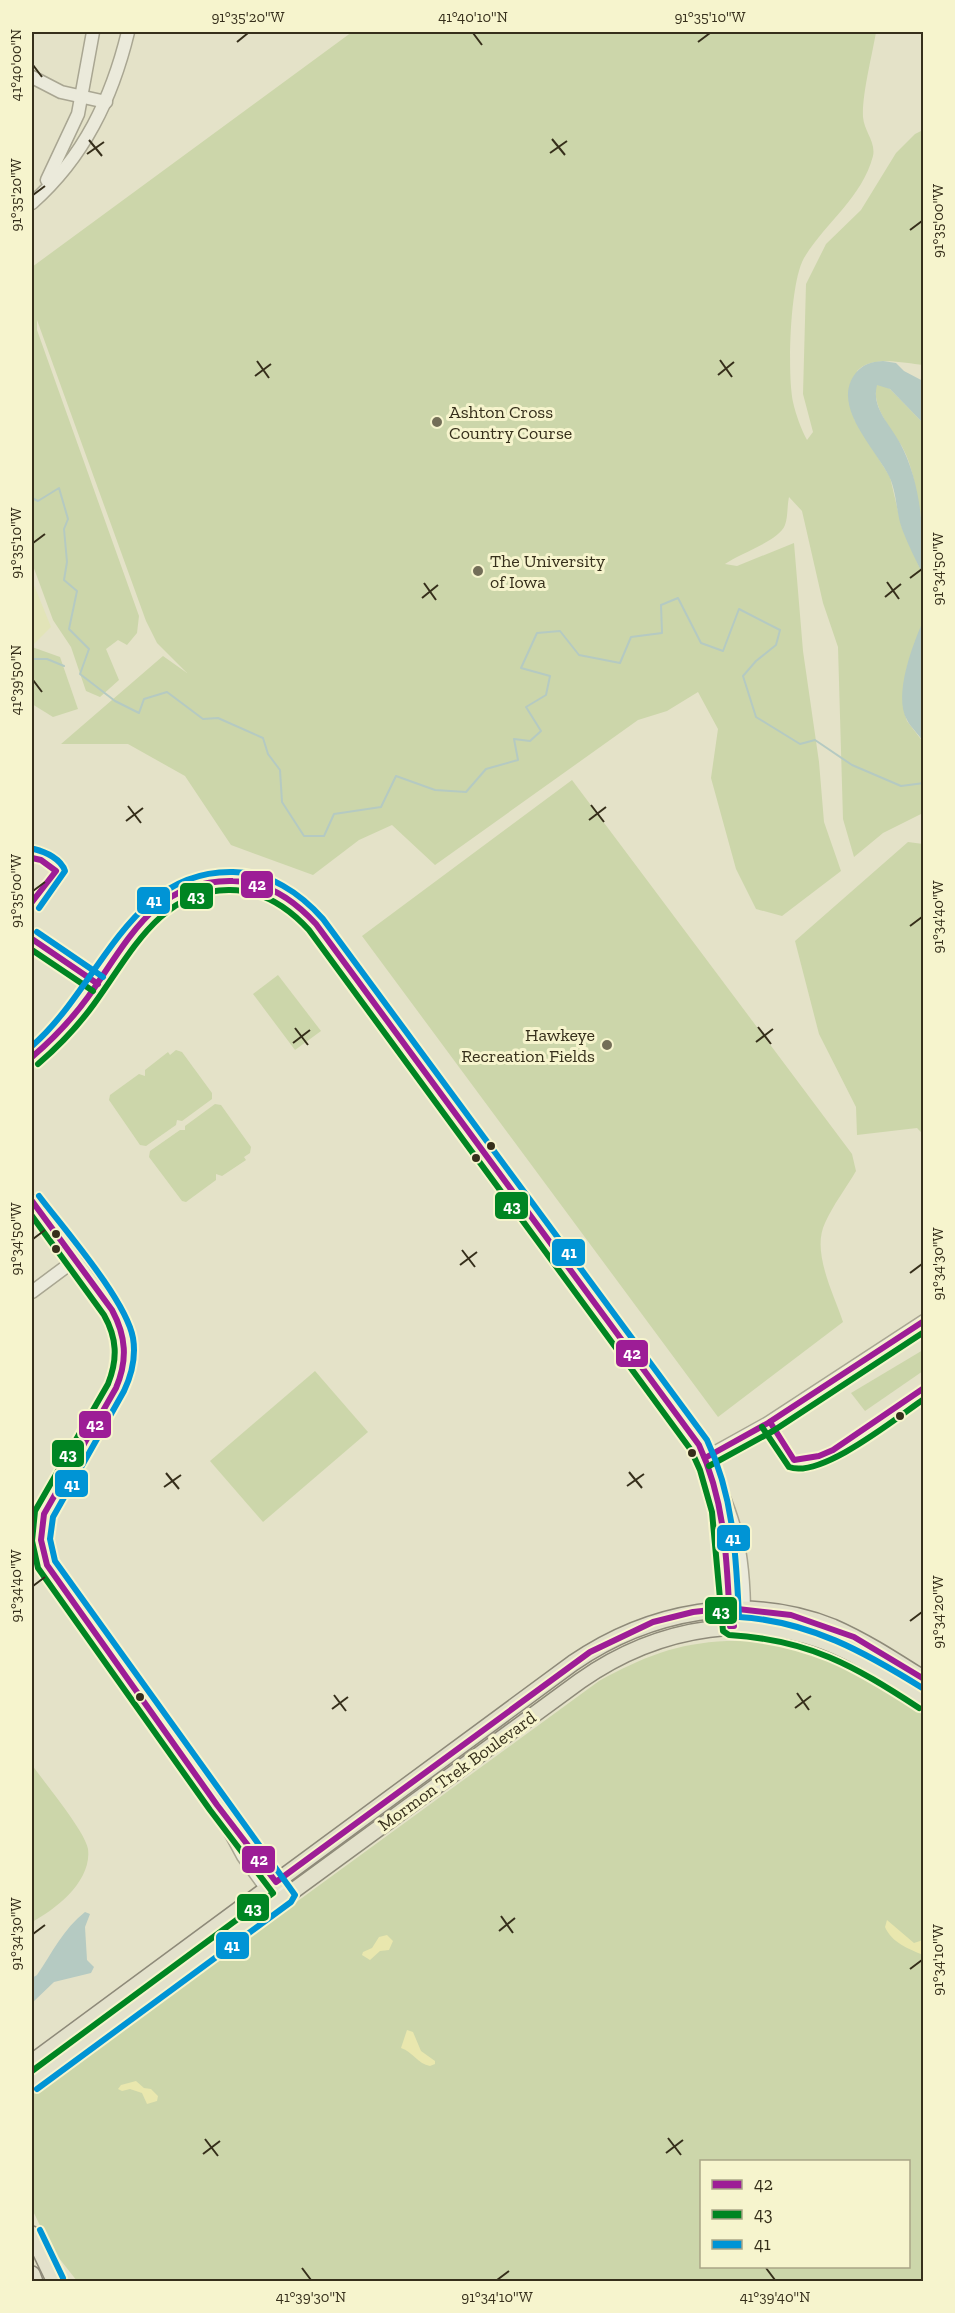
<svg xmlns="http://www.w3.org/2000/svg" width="955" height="2313" font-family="'Zilla Slab',serif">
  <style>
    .farmland { fill: #e2e4b8 }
    .green { fill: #ccd6aa; fill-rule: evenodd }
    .sand { fill: #e9e7ae }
    .water { fill: #b5cac2 }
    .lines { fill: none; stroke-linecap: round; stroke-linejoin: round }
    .stream { stroke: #b5cac2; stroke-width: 2 }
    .minor-casing { stroke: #a9a692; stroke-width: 15 }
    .major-casing { stroke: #8e8a79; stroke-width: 18 }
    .minor { stroke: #ebeadb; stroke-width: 12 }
    .major { stroke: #e3e1cb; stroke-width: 15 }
    .bus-1-casing { stroke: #f6f4cd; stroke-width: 10 }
    .bus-2-casing { stroke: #f6f4cd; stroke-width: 10 }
    .bus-3-casing { stroke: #f6f4cd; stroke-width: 10 }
    .bus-1 { stroke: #9d1d96; stroke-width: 6 }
    .bus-2 { stroke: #008522; stroke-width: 6 }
    .bus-3 { stroke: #0094d5; stroke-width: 6 }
    .ticks { fill: none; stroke: #362f1b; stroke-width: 2 }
    .poi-dot { fill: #736e58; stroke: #f6f4cd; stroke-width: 2 }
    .bus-dot { fill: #362f1b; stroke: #f6f4cd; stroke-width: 2 }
    .labels { text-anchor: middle; stroke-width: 6; stroke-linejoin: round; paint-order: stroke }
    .poi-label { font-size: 18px; fill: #362f1b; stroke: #f6f4cd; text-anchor: start }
    .street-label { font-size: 18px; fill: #362f1b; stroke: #f6f4cd }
    .line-badge { stroke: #f6f4cd; stroke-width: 2 }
    .badge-label { font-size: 16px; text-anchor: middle; font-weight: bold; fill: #fff }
    .neatline { fill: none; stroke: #362f1b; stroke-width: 2 }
    .ticks-label { font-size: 15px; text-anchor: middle; fill: #362f1b }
  </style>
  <rect width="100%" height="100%" fill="#e4e2c8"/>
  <polygon class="farmland" points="32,580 51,627 32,646"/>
  <g class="green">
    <path d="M352,32H876C872,56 862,94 863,117C864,131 876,142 873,156C862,198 825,223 804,258C790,282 787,373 793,402C796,415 801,429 807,440L813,432L803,394L806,284L826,244L861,210L896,153L915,134L923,130V365C904,363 872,355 857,371L854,419L890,477L902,528L923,575V621L907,667L904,711L907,721L923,742V813L883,833L854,857L843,819L838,647L823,603L802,511L789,497C787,506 788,517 785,525C779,541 740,553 725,564L737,566L794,543L803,651L819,762L824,822L841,871L782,916L756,909L736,869L711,778L718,729L698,692L667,711L638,720L435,865L392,825L359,840L313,875L231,845L185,776L128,744H61L163,656L187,673L157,643L146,621L37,320V330L139,616L137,633L127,645L118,640L106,649L119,680L100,697L86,691L71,647L53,620L32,563V267Z"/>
    <path d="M881,384L890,389L923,423V527C916,498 915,463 897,439C886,422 873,406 876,385Z"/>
    <polygon points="32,647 60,657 78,709 53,717 32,704"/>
    <path d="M572,780L852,1154L856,1171C846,1188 833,1205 825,1223C811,1252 834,1294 843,1322L718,1417L362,936Z"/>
    <polygon points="908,842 923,844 923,1134 917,1128 857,1135 856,1107 819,1034 795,941"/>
    <polygon points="278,975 321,1031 295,1050 253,994"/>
    <polygon points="176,1050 182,1052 212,1093 212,1099 182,1121 177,1120 176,1125 146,1146 140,1145 109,1100 110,1095 139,1074 145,1076 145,1070 168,1052 170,1055"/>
    <polygon points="215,1104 221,1105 251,1147 250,1153 244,1157 246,1160 222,1176 216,1174 216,1180 186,1202 182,1201 149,1157 150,1151 180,1130 185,1130 185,1126"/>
    <polygon points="923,1350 923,1371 865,1411 851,1393"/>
    <polygon points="315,1371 368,1432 263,1522 210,1461"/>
    <path d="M727,1641C764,1641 803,1643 837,1660C867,1676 895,1697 923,1715V2281H77L51,2248L32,2209V2095L599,1681C643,1657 677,1643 727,1641ZM702,2162H908V2266H702Z"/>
    <path d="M32,1765C44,1782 85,1831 88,1849C92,1881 56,1909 32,1922Z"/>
  </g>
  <g class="sand">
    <path d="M887,1920L914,1943L923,1940V1955C909,1949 892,1943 885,1927Z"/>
    <polygon points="387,1935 393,1941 389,1950 380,1951 370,1960 362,1955 363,1952 372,1948 379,1937"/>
    <path d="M407,2030L413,2032L421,2051L435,2061V2064L430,2066C418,2064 413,2052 401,2048Z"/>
    <polygon points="136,2081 144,2088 151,2089 158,2096 157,2101 147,2104 142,2093 130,2089 122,2091 118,2089 121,2085"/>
  </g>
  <g class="water">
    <path d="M883,361L896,363L904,371L923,381V423L890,389L877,385C871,408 890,424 900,443C921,482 924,531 923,575C916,560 908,545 902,529C896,512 897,493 889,476C875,448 831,406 855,374C863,364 870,362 883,361Z"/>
    <path d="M923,621V742C919,734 911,728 907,720C893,695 913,644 923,621Z"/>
    <path d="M85,1912L90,1914L85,1927L87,1960L94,1967L91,1973L54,1982L32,2003V1978L37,1975C52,1953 64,1928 85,1912Z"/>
  </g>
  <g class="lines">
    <g class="stream">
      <polyline points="32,498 38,501 59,488 68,519 64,529 67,562 64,580 77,591 69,629 89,649 80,674 115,701 139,713 144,699 167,692 203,719 218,718 263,738 268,754 280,770 282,802 304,836 324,836 334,814 381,807 396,776 435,790 466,792 486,769 518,760 514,739 530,741 541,731 526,707 546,695 550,676 521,668 537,633 560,631 579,655 620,663 631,637 662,633 661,605 678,598 701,643 723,651 739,609 780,630 776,645 756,661 743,676 756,717 800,744 815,740 852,765 901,786 924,783"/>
      <polyline points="32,659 47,659 64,666"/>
    </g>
    <g class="minor-casing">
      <g id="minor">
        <polyline points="32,77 61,92 106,102"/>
        <polyline points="47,180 78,114 93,32"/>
        <path d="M32,203C84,157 112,98 128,32"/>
        <path d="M32,1057C53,1040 72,1019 88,997C130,940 158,870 242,881C271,885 297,902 316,924L699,1445C735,1513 745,1549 744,1626"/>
        <path d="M32,1201L112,1310C128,1336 129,1361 116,1388L44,1514L41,1540L47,1565L217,1805L282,1889"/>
        <polyline points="32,1292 75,1260"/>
        <polyline points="705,1458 768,1423 924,1321"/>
        <polyline points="721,1501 726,1547 730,1626"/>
        <polyline points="222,1817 243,1856 272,1896"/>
      </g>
    </g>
    <g class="major-casing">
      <g id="major">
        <path d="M32,2062L573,1663C649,1611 745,1592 833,1627C865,1641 894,1660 924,1679"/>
        <path d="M32,2082L580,1681C658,1626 758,1608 846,1651C874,1664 898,1683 924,1700"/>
        <polyline points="32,2234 55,2282"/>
        <polyline points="32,2274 35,2282"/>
      </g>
    </g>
    <use href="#minor" class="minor"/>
    <use href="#major" class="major"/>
    <g class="bus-1-casing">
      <g id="bus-1">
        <polyline points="32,858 41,860 56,871 32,902"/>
        <polyline points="32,939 98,984"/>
        <path d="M32,1057C53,1039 72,1019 88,997C128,941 155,879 233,881C266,881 294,900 316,924L699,1445C726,1503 727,1563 730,1626H734"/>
        <path d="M32,1201L112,1310C126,1336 128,1360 116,1388L44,1514L41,1540L47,1565L217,1805L276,1882L590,1652L653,1622L693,1612L729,1608L791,1615L854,1637L924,1679"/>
        <polyline points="770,1422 794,1460 819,1456 833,1450 924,1388"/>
        <polyline points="705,1458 768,1423 924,1321"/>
      </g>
    </g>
    <g class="bus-2-casing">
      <g id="bus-2">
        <polyline points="32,950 93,991"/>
        <path d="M38,1064C59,1046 78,1026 94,1004C130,955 160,889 230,890C262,890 288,907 309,930L691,1450L700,1470L712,1512L723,1631L729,1635C809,1640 853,1665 919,1708"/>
        <path d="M32,1216L104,1315C117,1338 118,1359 108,1384L35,1511L32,1541L38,1568L210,1810L273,1893L32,2071"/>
        <path d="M762,1427L789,1467C821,1479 896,1418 924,1399"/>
        <polyline points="709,1466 773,1431 924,1332"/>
      </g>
    </g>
    <g class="bus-3-casing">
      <g id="bus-3">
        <path d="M34,849C46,852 61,859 65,871L39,908"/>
        <polyline points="37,932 103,977"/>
        <path d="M32,1046C101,986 128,870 233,872C269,872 300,893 323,919L707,1440C734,1497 736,1556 739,1617C809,1621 865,1652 924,1689"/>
        <path d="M37,2089L291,1902L295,1895L55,1561L50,1539L53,1517L124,1391C132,1374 136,1356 133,1338C126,1300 64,1229 39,1196"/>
        <polyline points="40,2230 63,2278"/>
      </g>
    </g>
    <use href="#bus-1" class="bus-1"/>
    <use href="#bus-2" class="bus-2"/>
    <use href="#bus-3" class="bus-3"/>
  </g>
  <path class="ticks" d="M473,33L482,45M237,42L248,33M698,42L710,33M33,65L42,77M552,139L565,155M89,140L102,156M550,153L567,141M87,154L104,142M33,195L45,186M910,230L922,221M720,360L732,377M257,361L269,378M718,375L734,362M255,376L271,364M33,543L45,534M910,578L922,569M887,582L899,599M424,583L436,600M885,597L901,584M422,598L438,585M33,680L42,692M591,805L604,822M128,806L141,823M589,820L606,807M126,821L143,808M33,891L45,882M910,926L922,917M758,1027L771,1044M295,1028L308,1045M756,1042L773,1029M293,1043L310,1030M33,1239L45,1230M462,1250L475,1267M460,1265L477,1252M910,1273L922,1264M629,1472L642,1488M166,1473L179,1489M627,1486L644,1474M164,1487L181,1475M33,1586L45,1577M910,1621L922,1612M797,1693L809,1710M334,1695L346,1711M795,1708L811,1696M332,1709L348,1697M501,1916L513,1933M499,1931L515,1918M33,1934L45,1925M910,1969L922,1960M668,2138L681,2155M205,2139L218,2156M666,2153L683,2140M203,2154L220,2141M302,2268L311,2280M766,2268L775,2280M497,2280L509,2271"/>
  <g class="poi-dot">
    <circle cx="437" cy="422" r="6"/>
    <circle cx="478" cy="571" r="6"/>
    <circle cx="607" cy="1045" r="6"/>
  </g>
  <g class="bus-dot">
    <circle cx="491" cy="1146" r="5"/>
    <circle cx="476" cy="1158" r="5"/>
    <circle cx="56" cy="1234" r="5"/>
    <circle cx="56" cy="1249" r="5"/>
    <circle cx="900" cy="1416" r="5"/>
    <circle cx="692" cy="1453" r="5"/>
    <circle cx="140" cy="1697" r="5"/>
  </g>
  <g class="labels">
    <g class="poi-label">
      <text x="449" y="418">Ashton Cross<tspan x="449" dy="21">Country Course</tspan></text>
      <text x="490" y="567">The University<tspan x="490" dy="21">of Iowa</tspan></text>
      <text x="595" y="1041" text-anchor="end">Hawkeye<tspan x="595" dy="21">Recreation Fields</tspan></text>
    </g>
    <g class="street-label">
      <text transform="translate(457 1771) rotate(-36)" y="6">Mormon Trek Boulevard</text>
    </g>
  </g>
  <g class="line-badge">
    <rect x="240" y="870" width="34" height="29" rx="6" fill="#9d1d96"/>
    <rect x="179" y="882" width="35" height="28" rx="6" fill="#008522"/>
    <rect x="136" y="886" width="35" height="29" rx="6" fill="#0094d5"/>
    <rect x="494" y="1191" width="35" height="29" rx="6" fill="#008522"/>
    <rect x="551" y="1238" width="35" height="29" rx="6" fill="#0094d5"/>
    <rect x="615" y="1339" width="34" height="29" rx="6" fill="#9d1d96"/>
    <rect x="78" y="1410" width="34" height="29" rx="6" fill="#9d1d96"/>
    <rect x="51" y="1439" width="34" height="29" rx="6" fill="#008522"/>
    <rect x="54" y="1469" width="35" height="29" rx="6" fill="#0094d5"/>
    <rect x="716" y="1524" width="35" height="28" rx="6" fill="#0094d5"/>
    <rect x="704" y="1596" width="34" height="29" rx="6" fill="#008522"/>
    <rect x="241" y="1845" width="35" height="29" rx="6" fill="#9d1d96"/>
    <rect x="236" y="1893" width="34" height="29" rx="6" fill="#008522"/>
    <rect x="215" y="1931" width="35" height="29" rx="6" fill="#0094d5"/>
  </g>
  <g class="badge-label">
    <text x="257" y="890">42</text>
    <text x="196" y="902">43</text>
    <text x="154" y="906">41</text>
    <text x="512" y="1212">43</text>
    <text x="569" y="1258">41</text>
    <text x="632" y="1359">42</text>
    <text x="95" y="1430">42</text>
    <text x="68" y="1460">43</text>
    <text x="72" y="1490">41</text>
    <text x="733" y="1544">41</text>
    <text x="721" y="1617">43</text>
    <text x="259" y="1865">42</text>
    <text x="253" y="1914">43</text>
    <text x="232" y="1951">41</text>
  </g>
  <rect width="955" height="2313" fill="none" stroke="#f6f4cd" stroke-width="66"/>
  <rect x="700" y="2160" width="210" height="108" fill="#f6f4cd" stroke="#a9a586" stroke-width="1.5"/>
  <rect x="712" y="2180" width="30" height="9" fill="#9d1d96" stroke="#a9a586" stroke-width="1.5"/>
  <text x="754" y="2190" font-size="18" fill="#362f1b">42</text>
  <rect x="712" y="2210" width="30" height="9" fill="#008522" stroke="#a9a586" stroke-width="1.5"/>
  <text x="754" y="2220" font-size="18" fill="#362f1b">43</text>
  <rect x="712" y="2240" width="30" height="9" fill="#0094d5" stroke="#a9a586" stroke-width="1.5"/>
  <text x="754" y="2250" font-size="18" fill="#362f1b">41</text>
  <rect x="33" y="33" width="889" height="2247" class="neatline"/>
  <g class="ticks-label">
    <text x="248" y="22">91°35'20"W</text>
    <text x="473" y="22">41°40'10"N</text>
    <text x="710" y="22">91°35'10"W</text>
    <text transform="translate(16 65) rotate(-90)" y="5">41°40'00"N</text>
    <text transform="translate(16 195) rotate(-90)" y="5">91°35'20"W</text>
    <text transform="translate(938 221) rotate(-90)" y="5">91°35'00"W</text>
    <text transform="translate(16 543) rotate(-90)" y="5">91°35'10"W</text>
    <text transform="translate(938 569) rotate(-90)" y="5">91°34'50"W</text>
    <text transform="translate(16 680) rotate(-90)" y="5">41°39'50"N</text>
    <text transform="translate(16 891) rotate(-90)" y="5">91°35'00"W</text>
    <text transform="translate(938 917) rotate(-90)" y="5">91°34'40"W</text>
    <text transform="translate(16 1239) rotate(-90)" y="5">91°34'50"W</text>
    <text transform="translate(938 1264) rotate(-90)" y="5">91°34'30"W</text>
    <text transform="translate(16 1586) rotate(-90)" y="5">91°34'40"W</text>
    <text transform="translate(938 1612) rotate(-90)" y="5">91°34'20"W</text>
    <text transform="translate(16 1934) rotate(-90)" y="5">91°34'30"W</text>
    <text transform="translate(938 1960) rotate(-90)" y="5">91°34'10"W</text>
    <text x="311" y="2302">41°39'30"N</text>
    <text x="497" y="2302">91°34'10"W</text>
    <text x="775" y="2302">41°39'40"N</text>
  </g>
</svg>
